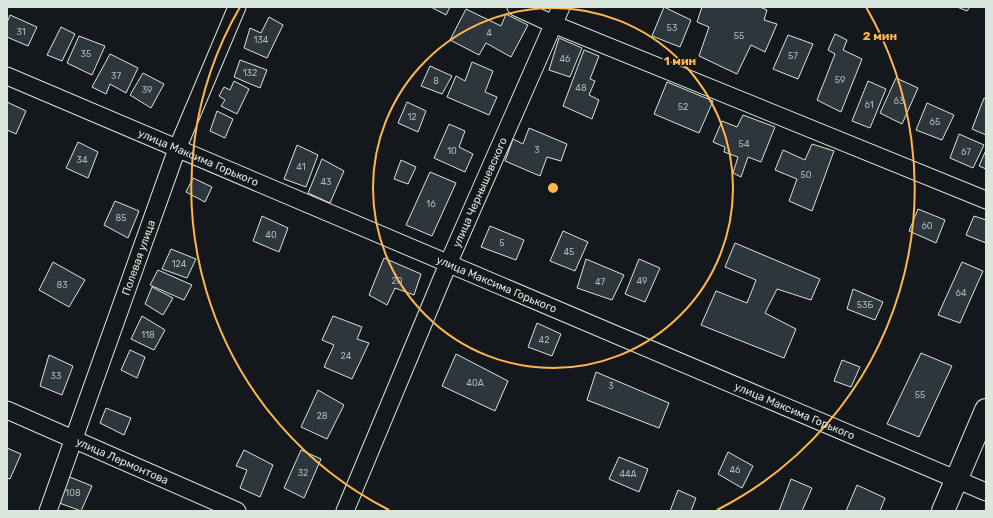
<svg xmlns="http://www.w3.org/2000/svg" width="993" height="518" font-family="Rubik,sans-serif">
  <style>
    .building { fill: #2c363c; stroke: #d8e6dc }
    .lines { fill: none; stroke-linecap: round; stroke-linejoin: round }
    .minor-casing { stroke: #d8e6dc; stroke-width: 19 }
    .highway-casing { stroke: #d8e6dc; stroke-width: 24 }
    .minor { stroke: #14181c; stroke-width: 17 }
    .highway { stroke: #14181c; stroke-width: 22 }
    .ring { fill: none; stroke: #ffb74d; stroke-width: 2 }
    .labels { text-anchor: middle; stroke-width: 3; stroke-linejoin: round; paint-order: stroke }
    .number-label { font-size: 9px; fill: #adbab4 }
    .street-label { font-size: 11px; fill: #d8e6dc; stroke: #14181c }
    .centre { fill: #ffb74d; stroke: #14181c; stroke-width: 2 }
    .ring-label { font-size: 12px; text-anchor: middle; font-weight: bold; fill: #ffb74d; stroke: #14181c; stroke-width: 3; stroke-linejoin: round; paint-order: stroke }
  </style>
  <rect width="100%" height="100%" fill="#14181c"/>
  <g class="building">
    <polygon points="431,7 450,7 446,15"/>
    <polygon points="664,7 691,20 680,47 652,36"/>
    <polygon points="702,7 760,7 767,10 764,20 777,24 765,52 751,45 737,74 699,56 709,27 697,22"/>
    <polygon points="957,7 970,7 967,11"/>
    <polygon points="466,9 501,26 506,14 528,25 511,57 486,43 479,55 450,40"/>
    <polygon points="10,15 37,27 28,46 7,37 7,23"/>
    <polygon points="269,17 283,25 267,58 244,48 250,28 261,33"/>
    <polygon points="61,27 75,34 62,61 47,55"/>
    <polygon points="835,34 847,40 843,50 862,59 841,112 817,100 835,54 828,50"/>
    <polygon points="788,35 813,44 798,79 773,69"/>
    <polygon points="79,36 105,46 92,75 67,63"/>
    <polygon points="559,38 582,48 570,77 549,70"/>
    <polygon points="584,50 599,56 590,79 595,81 589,95 599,100 592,119 563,106"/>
    <polygon points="110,54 138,68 126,93 110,84 106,94 92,87"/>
    <polygon points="240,60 267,70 260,88 234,77"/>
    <polygon points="472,62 493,71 485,92 497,97 489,115 447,97 456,76 465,81"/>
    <polygon points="430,66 452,76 442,94 421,86"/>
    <polygon points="143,73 164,84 151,108 130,95"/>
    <polygon points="896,78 918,88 902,124 880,113"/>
    <polygon points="234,81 249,89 237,114 221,106 225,100 219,96 224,87 230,90"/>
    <polygon points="868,81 886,89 870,128 852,121"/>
    <polygon points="667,82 713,101 699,133 654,114"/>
    <polygon points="984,98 986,99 986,135 972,129"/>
    <polygon points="7,102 26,111 16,134 7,130"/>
    <polygon points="407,102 426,111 418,132 398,123"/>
    <polygon points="927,103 954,115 942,140 916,130"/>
    <polygon points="217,111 233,119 225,138 210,131"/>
    <polygon points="743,115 775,127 761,162 748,157 741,177 733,173 738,157 724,152 725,147 713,142 722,121 737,127"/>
    <polygon points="449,124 465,131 459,147 473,154 465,172 434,158"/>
    <polygon points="529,128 567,144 561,161 547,157 540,176 505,161 513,139 523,144"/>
    <polygon points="959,134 984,145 973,168 950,158"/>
    <polygon points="78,142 98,152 88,178 66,168"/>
    <polygon points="812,144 834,151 812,211 789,201 797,179 775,170 783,150 805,160"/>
    <polygon points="297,145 318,155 306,187 284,179"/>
    <polygon points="986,150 986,169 979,166"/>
    <polygon points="322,159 344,171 330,203 308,193"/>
    <polygon points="401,160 416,167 408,184 394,179"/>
    <polygon points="430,172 456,183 432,236 406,225"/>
    <polygon points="193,178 212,187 205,202 186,192"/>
    <polygon points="115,201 139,211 128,238 104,225"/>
    <polygon points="918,209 945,220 936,243 909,231"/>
    <polygon points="262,216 288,228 279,252 253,241"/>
    <polygon points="974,216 986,220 986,243 966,235"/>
    <polygon points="490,226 524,240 516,260 481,247"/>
    <polygon points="563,231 588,242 575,271 550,261"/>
    <polygon points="735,243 820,279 811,300 777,289 765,313 796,329 784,358 701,325 716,291 747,303 756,280 725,267"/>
    <polygon points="171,249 196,259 187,278 162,269"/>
    <polygon points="384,258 421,274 414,295 395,288 387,305 369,295"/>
    <polygon points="586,259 624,275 612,300 577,288"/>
    <polygon points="639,259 660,268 645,302 625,294"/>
    <polygon points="53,262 85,280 69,307 39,290"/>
    <polygon points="962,262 983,271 960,323 938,315"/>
    <polygon points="158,270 192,285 184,300 150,285"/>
    <polygon points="152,287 173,298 163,315 145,304"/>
    <polygon points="853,289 883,302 875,320 847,309"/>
    <polygon points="142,316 165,330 154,350 131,339"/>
    <polygon points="333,316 362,327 357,339 369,343 352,379 324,367 334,345 322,340"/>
    <polygon points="537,323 561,334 552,356 528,347"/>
    <polygon points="130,350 145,357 137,378 121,370"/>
    <polygon points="921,353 952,366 919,437 887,424"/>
    <polygon points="456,354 508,381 495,411 442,386"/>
    <polygon points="49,355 73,366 62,395 40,386"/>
    <polygon points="842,360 860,367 851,387 834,381"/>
    <polygon points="596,372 669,403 659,428 587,400"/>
    <polygon points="318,390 344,405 327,439 301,427"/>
    <polygon points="106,408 131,418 124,435 100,423"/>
    <polygon points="7,448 21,454 10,479 7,478"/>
    <polygon points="244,450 273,465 260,497 240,488 247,470 236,466"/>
    <polygon points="301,450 321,459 304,498 284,488"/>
    <polygon points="728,452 753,466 742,488 718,474"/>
    <polygon points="619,457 648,469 639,492 609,479"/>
    <polygon points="65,475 92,486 81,511 54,501"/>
    <polygon points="791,479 812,488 802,511 779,511"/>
    <polygon points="857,485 885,498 880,511 846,511"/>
    <polygon points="678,490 696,498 691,511 670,511"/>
  </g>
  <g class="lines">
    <g class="minor-casing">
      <g id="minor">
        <polyline points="516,7 553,24 986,200"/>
        <path id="s1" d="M7,76L986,492"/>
        <path id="s2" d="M7,410L237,511"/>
        <path id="s3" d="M48,511L177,149L237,7"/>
        <path id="s4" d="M345,511L448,264L561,7"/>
      </g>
    </g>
    <g class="highway-casing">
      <polyline id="highway" points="943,511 986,410"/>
    </g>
    <use href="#minor" class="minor"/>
    <use href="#highway" class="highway"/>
  </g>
  <g class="ring">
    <circle cx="553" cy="188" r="180"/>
    <path d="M389 510A361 361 0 0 1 240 7M866 7A361 361 0 0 1 717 510"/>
  </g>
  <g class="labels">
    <g class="number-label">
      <text x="672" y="31">53</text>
      <text x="21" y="35">31</text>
      <text x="489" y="36">4</text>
      <text x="739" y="39">55</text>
      <text x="261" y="43">134</text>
      <text x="86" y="57">35</text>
      <text x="793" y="59">57</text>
      <text x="565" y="62">46</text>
      <text x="250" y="76">132</text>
      <text x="116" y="79">37</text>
      <text x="840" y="83">59</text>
      <text x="436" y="84">8</text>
      <text x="581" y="91">48</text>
      <text x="147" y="93">39</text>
      <text x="899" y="104">63</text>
      <text x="869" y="108">61</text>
      <text x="683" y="110">52</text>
      <text x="412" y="120">12</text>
      <text x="935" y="125">65</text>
      <text x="744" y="147">54</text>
      <text x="537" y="153">3</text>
      <text x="452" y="154">10</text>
      <text x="966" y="155">67</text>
      <text x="82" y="163">34</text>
      <text x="301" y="170">41</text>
      <text x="806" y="178">50</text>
      <text x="326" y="185">43</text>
      <text x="431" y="207">16</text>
      <text x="121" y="221">85</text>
      <text x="927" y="229">60</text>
      <text x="271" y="238">40</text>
      <text x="502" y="246">5</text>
      <text x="569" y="255">45</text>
      <text x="179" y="267">124</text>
      <text x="397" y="284">20</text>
      <text x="642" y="284">49</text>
      <text x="600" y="285">47</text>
      <text x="62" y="288">83</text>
      <text x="961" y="296">64</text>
      <text x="865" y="308">53Б</text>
      <text x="148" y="338">118</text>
      <text x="544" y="343">42</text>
      <text x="346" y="359">24</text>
      <text x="56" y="379">33</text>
      <text x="475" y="386">40А</text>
      <text x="611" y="389">3</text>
      <text x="920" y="398">55</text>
      <text x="322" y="419">28</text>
      <text x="735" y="473">46</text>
      <text x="303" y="476">32</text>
      <text x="628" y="477">44А</text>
      <text x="73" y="496">108</text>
    </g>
    <g class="street-label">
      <text dy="4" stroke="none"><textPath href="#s1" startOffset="208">улица Максима Горького</textPath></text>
      <text dy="4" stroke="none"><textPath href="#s4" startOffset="346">улица Чернышевского</textPath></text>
      <text dy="4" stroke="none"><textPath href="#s3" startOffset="269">Полевая улица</textPath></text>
      <text dy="4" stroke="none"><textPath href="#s1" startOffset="532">улица Максима Горького</textPath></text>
      <text dy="4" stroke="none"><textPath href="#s1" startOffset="856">улица Максима Горького</textPath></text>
      <text dy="4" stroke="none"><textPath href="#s2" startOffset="126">улица Лермонтова</textPath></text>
    </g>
  </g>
  <circle cx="553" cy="188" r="6" class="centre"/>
  <g class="ring-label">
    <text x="880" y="40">2 мин</text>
    <text x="680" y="65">1 мин</text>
  </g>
  <rect width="993" height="518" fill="none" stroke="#d8e6dc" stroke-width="16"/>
</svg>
